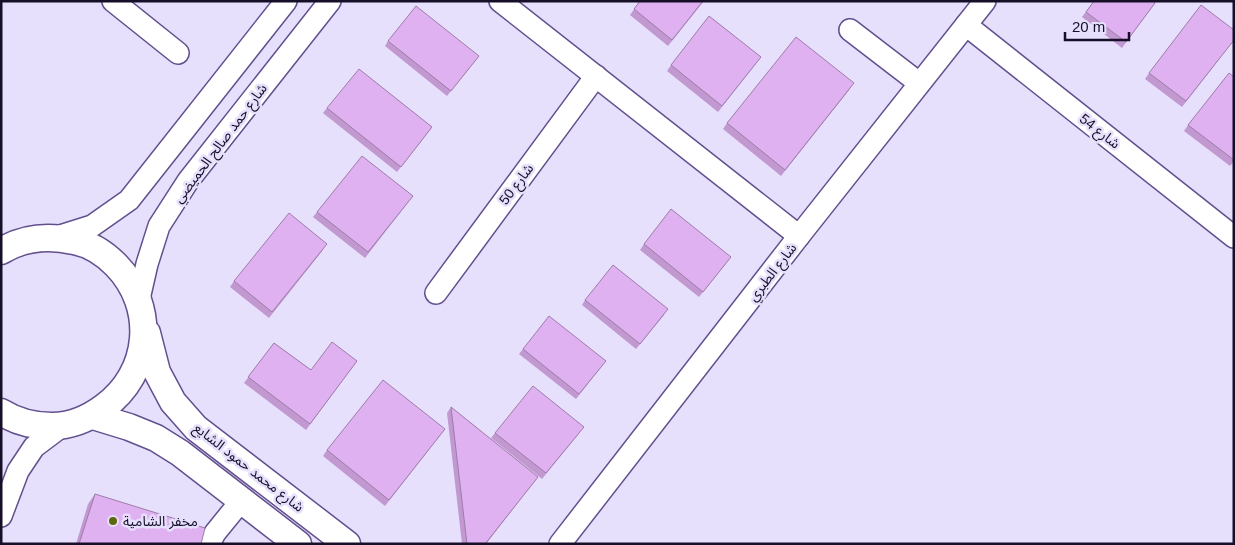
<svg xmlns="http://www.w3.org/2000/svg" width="1235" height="545" font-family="Arial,'Noto Sans Arabic',sans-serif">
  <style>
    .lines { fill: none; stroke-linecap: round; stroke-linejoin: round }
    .minor-casing { stroke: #624f8d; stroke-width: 24 }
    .major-casing { stroke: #624f8d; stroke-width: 29 }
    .minor { stroke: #fff; stroke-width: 21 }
    .major { stroke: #fff; stroke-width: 26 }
    .wall { fill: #c198cf }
    .building { fill: #e0b1f1; stroke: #9d7ca9 }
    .poi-dot { fill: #5d680d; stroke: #e7e0fd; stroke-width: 2 }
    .labels { text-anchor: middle; stroke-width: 5; stroke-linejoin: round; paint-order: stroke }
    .street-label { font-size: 14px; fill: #170f28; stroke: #e7e0fd }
    .poi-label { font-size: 14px; fill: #170f28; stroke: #e7e0fd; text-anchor: start }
  </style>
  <rect width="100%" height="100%" fill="#e7e0fd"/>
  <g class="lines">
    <g class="minor-casing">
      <g id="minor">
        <polyline points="113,1 178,53"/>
        <polyline points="500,1 799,236"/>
        <polyline points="966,25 1234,237"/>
        <polyline points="850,30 919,83"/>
        <polyline points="57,237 92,226 129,200 286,1"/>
        <polyline points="436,293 596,76"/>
        <polyline points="139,299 147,264 159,226 188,181 330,1"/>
        <polyline points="1,516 18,471 34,447 62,426"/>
        <polyline points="209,544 215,533 241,501"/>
        <polyline points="560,544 799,236 985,1"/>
      </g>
    </g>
    <g class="major-casing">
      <g id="major">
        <path d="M1,251C24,237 48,235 74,241C90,244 104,253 116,265C157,307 151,373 104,407C88,419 72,426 52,426C34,426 17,422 1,412"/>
        <polyline points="147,333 157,372 173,402 196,428 347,544"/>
        <polyline points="93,416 129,427 156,438 180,453 298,544"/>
      </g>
    </g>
    <use href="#minor" class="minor"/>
    <use href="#major" class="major"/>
  </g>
  <g class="wall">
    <polygon points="640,1 704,1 668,46 630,15"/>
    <polygon points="1094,1 1155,3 1122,48 1082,17"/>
    <polygon points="1234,40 1182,107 1145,79 1149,73"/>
    <polygon points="388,41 479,56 447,96 385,46"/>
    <polygon points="761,57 718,112 667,71 671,65"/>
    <polygon points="1234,77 1234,161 1230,166 1184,131 1188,125"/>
    <polygon points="850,89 781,176 723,129 727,123"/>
    <polygon points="327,108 432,127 397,172 323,113"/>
    <polygon points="413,196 365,258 313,217 317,212"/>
    <polygon points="644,244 727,262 699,297 640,250"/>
    <polygon points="323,250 269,318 230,287 234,281"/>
    <polygon points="585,300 664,315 636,349 582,305"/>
    <polygon points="274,343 311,370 357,361 306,430 244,383"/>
    <polygon points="523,349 602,366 576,399 519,354"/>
    <polygon points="451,407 538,477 486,544 462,544 447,413"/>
    <polygon points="445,429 385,506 323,456 327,450"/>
    <polygon points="580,432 542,479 491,438 495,433"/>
    <polygon points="95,494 201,544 76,544 88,504"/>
  </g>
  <g class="building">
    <polygon points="640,1 703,1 672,40 634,9"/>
    <polygon points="1094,1 1153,1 1155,3 1126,42 1086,12"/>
    <polygon points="1201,5 1234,30 1234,40 1186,101 1149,73"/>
    <polygon points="416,6 479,56 451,91 388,41"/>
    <polygon points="709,16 761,57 722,106 671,65"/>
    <polygon points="796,37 854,83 785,170 727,123"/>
    <polygon points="359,69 432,127 401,167 327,108"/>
    <polygon points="1229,73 1234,77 1234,160 1188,125"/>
    <polygon points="362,156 413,196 368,252 317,212"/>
    <polygon points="671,209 731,257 703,292 644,244"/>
    <polygon points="289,213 327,244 272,312 234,281"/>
    <polygon points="613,265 668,309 640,344 585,300"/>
    <polygon points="549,316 606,361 579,394 523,349"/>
    <polygon points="332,342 357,361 310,424 248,377 274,343 311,370"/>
    <polygon points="383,380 445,429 389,500 327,450"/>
    <polygon points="533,386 584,427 546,473 495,433"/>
    <polygon points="451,407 538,477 485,544 467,544"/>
    <polygon points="95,494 205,528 201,544 79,544"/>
  </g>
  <circle class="poi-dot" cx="113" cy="521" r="5"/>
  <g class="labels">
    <g class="street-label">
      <text transform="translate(1100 131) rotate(38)" y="5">شارع 54</text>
      <text transform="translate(220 143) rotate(-53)" y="5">شارع حمد صالح الحميضي</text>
      <text transform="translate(516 184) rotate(-53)" y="5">شارع 50</text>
      <text transform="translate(772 272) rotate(-52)" y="5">شارع الطبري</text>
      <text transform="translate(249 467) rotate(38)" y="5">شارع محمد حمود الشايع</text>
    </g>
    <g class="poi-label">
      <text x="123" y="526">مخفر الشامية</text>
    </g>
  </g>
  <rect width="1235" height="545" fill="none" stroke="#170f28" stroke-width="5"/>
  <path d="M1065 32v8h64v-8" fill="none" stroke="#170f28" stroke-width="2.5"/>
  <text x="1072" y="32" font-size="15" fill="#170f28" stroke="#e7e0fd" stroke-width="4" paint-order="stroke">20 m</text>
</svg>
